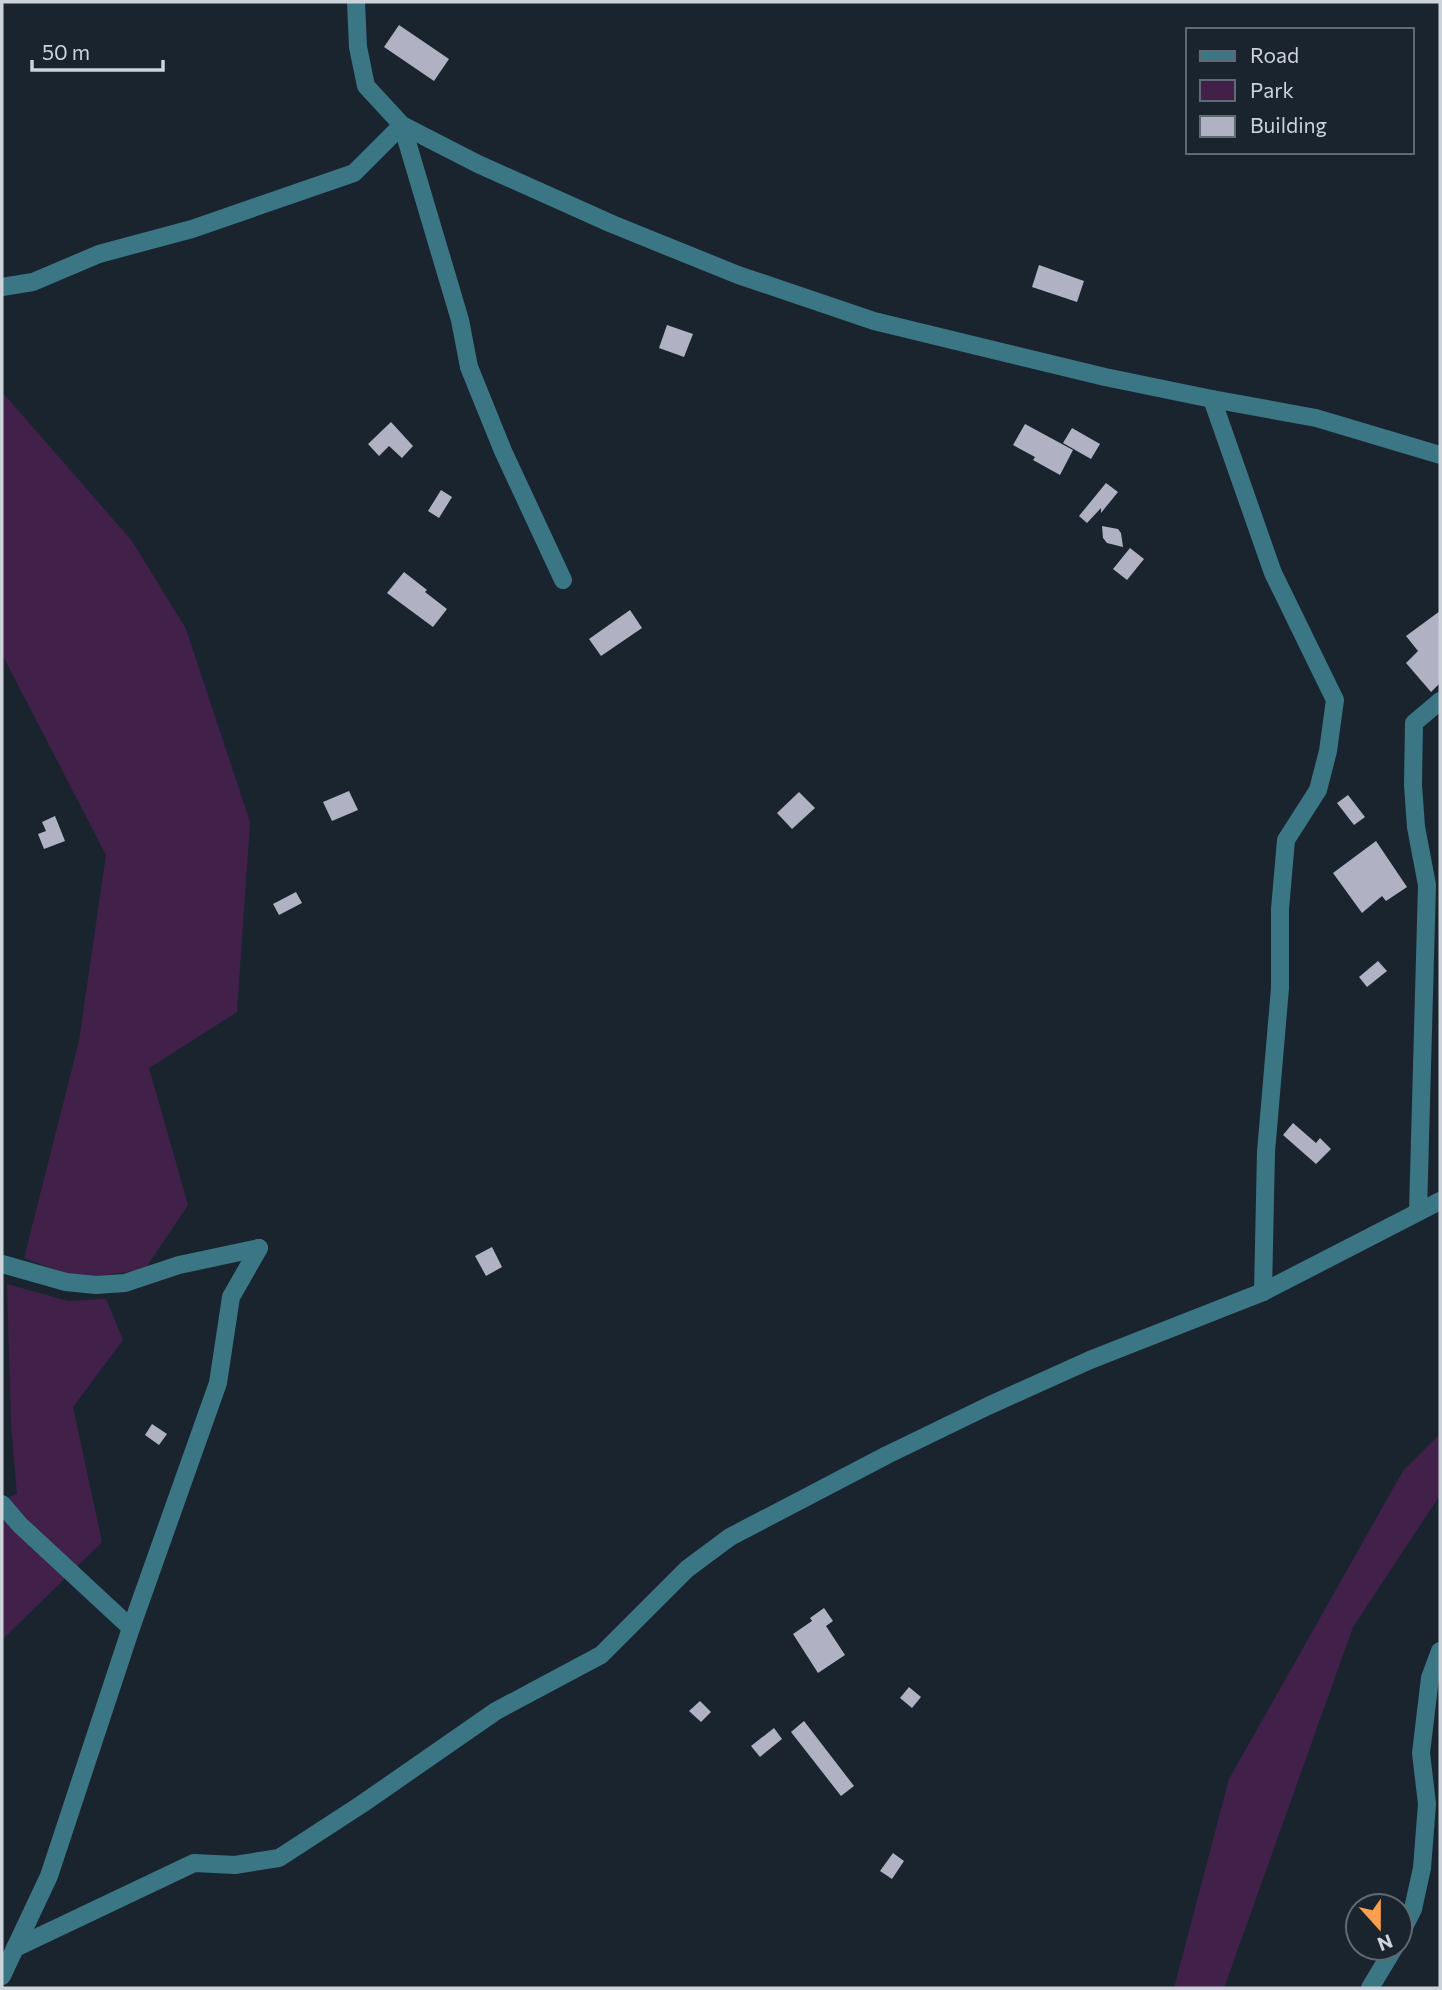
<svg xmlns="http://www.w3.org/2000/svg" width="1442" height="1990" font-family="Commissioner,sans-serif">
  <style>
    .green { fill: #41214a }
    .building { fill: #b0b1c3 }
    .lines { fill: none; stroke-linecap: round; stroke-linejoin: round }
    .minor { stroke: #3b7685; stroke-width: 18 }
  </style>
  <rect width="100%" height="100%" fill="#1a242f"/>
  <g class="green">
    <polygon points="2,392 132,541 186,629 250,822 237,1012 149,1068 188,1205 145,1269 80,1279 24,1258 79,1041 106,855 2,654"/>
    <polygon points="7,1284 68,1301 106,1299 123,1340 73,1407 102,1542 2,1640 2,1500 17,1494 11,1424"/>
    <polygon points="1440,1434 1440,1495 1353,1627 1224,1988 1174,1988 1229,1779 1403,1471"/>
  </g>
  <g class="building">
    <polygon points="399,25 449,59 434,81 384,47"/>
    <polygon points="1039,265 1084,281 1077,302 1032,287"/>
    <polygon points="667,325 693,334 684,357 659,348"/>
    <polygon points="391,422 413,446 402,458 389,446 379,456 368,444"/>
    <polygon points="1025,424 1073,450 1060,475 1033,460 1035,457 1013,445"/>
    <polygon points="1072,428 1100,444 1091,459 1063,443"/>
    <polygon points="1106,483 1118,492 1101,513 1101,508 1087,523 1079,516"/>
    <polygon points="441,490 452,497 439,518 428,511"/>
    <polygon points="1102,526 1118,529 1121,533 1123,547 1107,543 1103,538"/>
    <polygon points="1130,548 1144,559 1127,580 1113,569"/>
    <polygon points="404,572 427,590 425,592 447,609 433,627 387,593"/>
    <polygon points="630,610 642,628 601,656 589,639"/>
    <polygon points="1440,611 1440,683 1431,692 1406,663 1418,651 1406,636"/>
    <polygon points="349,791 358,810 332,821 323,802"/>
    <polygon points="799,792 815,808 792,829 777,813"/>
    <polygon points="1348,795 1365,817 1354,825 1337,803"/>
    <polygon points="55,816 65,841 44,849 38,834 46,831 42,822"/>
    <polygon points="1376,841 1407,887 1386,901 1382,896 1362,913 1333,873"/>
    <polygon points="296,892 302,903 279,915 273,904"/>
    <polygon points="1378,961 1387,971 1367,987 1359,977"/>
    <polygon points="1293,1123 1316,1143 1320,1138 1331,1149 1316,1164 1283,1135"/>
    <polygon points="492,1247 502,1267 486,1276 475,1256"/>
    <polygon points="152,1424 167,1434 159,1445 145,1435"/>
    <polygon points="824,1608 833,1621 826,1626 845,1655 818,1673 793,1634 812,1621 810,1618"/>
    <polygon points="909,1687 921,1697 912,1708 900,1698"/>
    <polygon points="700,1701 711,1712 701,1722 689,1711"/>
    <polygon points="804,1721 854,1786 841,1796 791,1732"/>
    <polygon points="774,1728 782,1739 760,1757 751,1746"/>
    <polygon points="893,1853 904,1861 892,1879 880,1871"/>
  </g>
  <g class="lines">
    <g class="minor">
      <polyline points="356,2 358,47 366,86 402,125 478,164 612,224 738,275 874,321 1105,377 1212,399 1316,418 1440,455"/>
      <polyline points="2,287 33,282 99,254 192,229 354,173 402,125 460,320 469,367 503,451 563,580"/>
      <polyline points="1212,399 1273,573 1335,700 1328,751 1318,790 1286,840 1280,909 1280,988 1266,1152 1263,1292"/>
      <polyline points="1418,1212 1427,885 1416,827 1413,785 1414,723 1440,701"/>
      <polyline points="2,1264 66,1282 96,1285 125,1283 179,1265 259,1248"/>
      <polyline points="2,1504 20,1525 131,1628"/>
      <polyline points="1400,1935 1413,1909 1422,1868 1427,1804 1421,1753 1430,1678 1440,1651"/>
      <polyline points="15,1948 194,1863 235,1865 279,1858 362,1804 496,1711 601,1655 687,1569 730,1537 887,1455 988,1406 1090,1360 1263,1292 1440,1201"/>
      <polyline points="2,1976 49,1876 131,1628 218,1383 231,1297 259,1248"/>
      <polyline points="1370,1988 1394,1948"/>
    </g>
  </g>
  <rect width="1442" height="1990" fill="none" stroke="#ccd3db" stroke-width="7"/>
  <rect x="1186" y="28" width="228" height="126" fill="#1a242f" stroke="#616a74" stroke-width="2"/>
  <rect x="1200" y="51" width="35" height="10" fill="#3b7685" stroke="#616a74" stroke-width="2"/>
  <text x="1250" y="63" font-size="21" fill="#ccd3db">Road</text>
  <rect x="1200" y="80" width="35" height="21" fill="#41214a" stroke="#616a74" stroke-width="2"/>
  <text x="1250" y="98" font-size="21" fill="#ccd3db">Park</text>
  <rect x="1200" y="116" width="35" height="21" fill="#b0b1c3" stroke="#616a74" stroke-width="2"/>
  <text x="1250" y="133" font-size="21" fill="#ccd3db">Building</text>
  <g transform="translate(1379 1927) rotate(159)"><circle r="33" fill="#1a242f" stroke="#616a74" stroke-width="2"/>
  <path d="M0-5L12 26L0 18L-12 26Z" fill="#f99f4d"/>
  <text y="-10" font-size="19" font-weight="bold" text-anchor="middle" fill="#ccd3db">N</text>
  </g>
  <path d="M32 60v10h131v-10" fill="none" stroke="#ccd3db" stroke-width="3.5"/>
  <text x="42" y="60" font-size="21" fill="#ccd3db" stroke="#1a242f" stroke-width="5" paint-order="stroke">50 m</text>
</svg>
